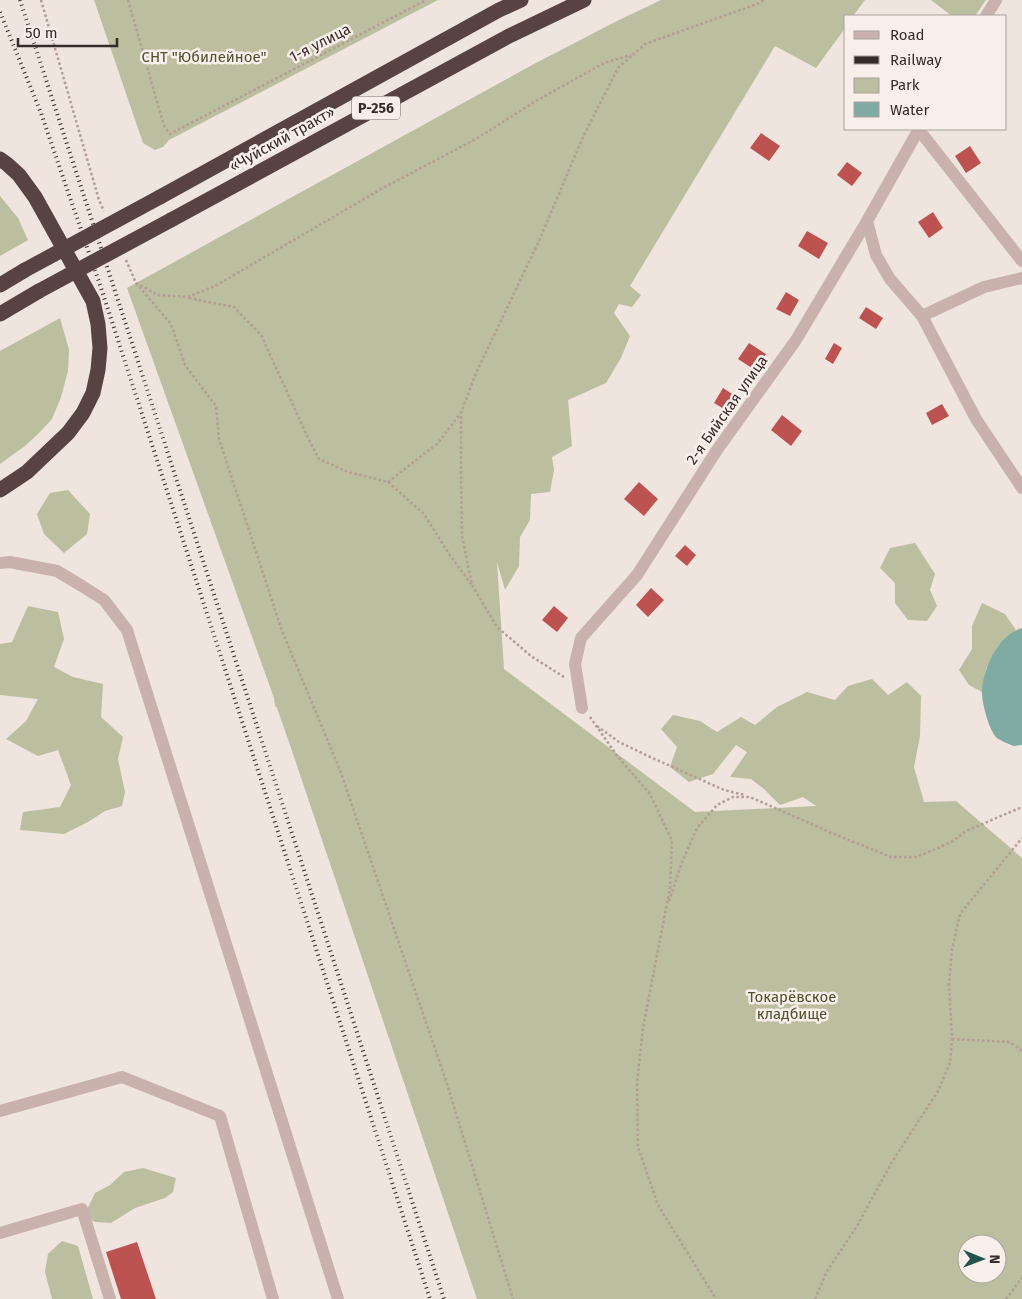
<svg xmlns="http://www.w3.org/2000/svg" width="1022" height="1299" font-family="'Fira Sans',sans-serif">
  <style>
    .green { fill: #bbbe9f; fill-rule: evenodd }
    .water { fill: #80aba3 }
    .building { fill: #bc5351 }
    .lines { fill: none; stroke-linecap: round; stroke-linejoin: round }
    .path { stroke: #b39c95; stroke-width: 2.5; stroke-dasharray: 2.5 2.5; stroke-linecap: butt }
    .minor { stroke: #c8b2ab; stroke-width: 12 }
    .highway { stroke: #564342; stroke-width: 15 }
    .rail { stroke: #362b2a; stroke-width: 4; stroke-dasharray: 1 4; stroke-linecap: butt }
    .highway-bridge { stroke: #564342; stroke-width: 15 }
    .labels { text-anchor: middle; stroke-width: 5; stroke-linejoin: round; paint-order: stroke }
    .shield { fill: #f8efea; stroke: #706664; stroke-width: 1 }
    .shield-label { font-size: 14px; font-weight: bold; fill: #362b2a }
    .street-label { font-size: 15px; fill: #362b2a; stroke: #f8efea }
    .park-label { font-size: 15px; fill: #4d5230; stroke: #f8efea }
  </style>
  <rect width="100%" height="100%" fill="#f0e4de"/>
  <g class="green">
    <polygon points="94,0 438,0 169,140 163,147 155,150 143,143"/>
    <path d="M661,0H865L853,16H846V27L816,68L775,46L630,286L641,295L632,307L619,304L614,313L630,336L621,358L606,383L568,400L572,446L552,457L554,470L550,492L531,494L530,520L520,537L519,566L505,590L497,562L504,669L695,812L816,806L803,797L780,805L764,789L751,779L730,777L747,752L736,745L713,774L689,782L670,767L677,747L661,729L673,715L700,721L717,732L741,717L755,725L777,707L807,692L835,700L848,686L872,679L888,695L907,682L921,696L920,736L914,767L924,802L956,801L1022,858V1299H477L289,742L277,708L275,706L274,698L127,288L534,64L617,21ZM967,1244H997V1274H967Z"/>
    <polygon points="931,0 986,0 975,16 952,16"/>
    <polygon points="0,196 18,218 28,240 0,256"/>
    <polygon points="60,318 69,350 68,371 61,397 52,419 39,433 25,446 0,464 0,351"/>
    <polygon points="68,490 90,514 87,534 64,553 44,534 37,514 50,493"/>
    <polygon points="915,543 935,574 930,590 937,606 927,621 908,620 895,603 895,583 880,568 890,548"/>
    <polygon points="982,603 1005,614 1016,630 998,646 986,669 982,692 969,685 959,670 972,649 972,626"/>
    <polygon points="28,606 58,612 64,639 54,667 73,677 103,684 101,717 123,737 118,759 125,792 122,806 105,811 88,822 64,834 20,830 23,812 60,807 71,785 58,750 38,756 6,739 26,721 38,699 0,695 0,644 12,642"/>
    <polygon points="143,1168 176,1178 173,1192 165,1198 135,1208 111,1223 95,1222 84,1216 95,1193 110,1185 124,1172"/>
    <polygon points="62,1241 78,1246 93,1299 52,1299 45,1272 48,1254"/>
  </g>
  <path class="water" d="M1022,628V745C1019,745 1017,746 1014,746C1010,745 1000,740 997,738C989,731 981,700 982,690C984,667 998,635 1022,628Z"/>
  <g class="building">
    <polygon points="761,133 780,146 769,161 750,148"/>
    <polygon points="970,146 981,163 966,173 955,156"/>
    <polygon points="847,162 862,173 852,186 837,175"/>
    <polygon points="933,212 943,228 929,238 918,222"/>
    <polygon points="807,231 828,243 819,259 798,246"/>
    <polygon points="786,292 799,300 790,316 776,309"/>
    <polygon points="866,307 883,318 876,329 859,318"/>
    <polygon points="749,343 766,354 755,370 738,359"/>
    <polygon points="834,343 842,348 833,364 825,359"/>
    <polygon points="723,388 738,398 729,412 714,403"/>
    <polygon points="942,404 949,416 932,425 926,413"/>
    <polygon points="782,415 802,431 791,446 771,430"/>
    <polygon points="639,482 658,499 644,516 624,499"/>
    <polygon points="685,545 696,555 687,566 675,556"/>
    <polygon points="651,588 664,600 648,617 636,605"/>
    <polygon points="554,606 568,618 557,632 542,620"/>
    <polygon points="137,1242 156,1299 121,1299 106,1252"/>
  </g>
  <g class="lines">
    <g class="path">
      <polyline points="41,0 99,200 104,211"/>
      <polyline points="128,0 164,126 170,134 426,0"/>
      <polyline points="126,260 136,283 158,295 188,297 217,285 381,189 476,139 534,102 604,63 631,55"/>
      <polyline points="136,283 171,324 185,365 216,406 219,439 282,631 340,770 447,1084 513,1299"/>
      <polyline points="189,298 234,307 261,335 309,440 319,459 348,472 388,482 424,514 449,554 471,584"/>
      <polyline points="388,482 438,443 460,414"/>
      <polyline points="564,677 531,656 497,627 472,585 462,536 461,472 461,413 476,373 539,241 583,137 618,68 645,44 757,4 764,0"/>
      <polyline points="590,717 618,757 650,794 672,841 670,888 643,1028 637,1083 638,1147 658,1205 716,1299"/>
      <polyline points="597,726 619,742 648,756 724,790 745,795"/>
      <polyline points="669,901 681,865 697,828 717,805 733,797 750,797 834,834 891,857 916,857 936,849 953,841 966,831 1022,807"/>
      <polyline points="952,1039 1010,1042 1022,1051"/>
      <polyline points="815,1299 827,1271 857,1226 892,1162 938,1091 950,1063 952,1039 949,984 952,950 960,914 1022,838"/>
      <polyline points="1006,1299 1022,1278"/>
    </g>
    <g class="minor">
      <polyline points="986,16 996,0"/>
      <polyline points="919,130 1022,261"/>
      <polyline points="867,221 876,255 890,279 922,316 976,419 1022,488"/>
      <polyline points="922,316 984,287 1022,278"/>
      <polyline points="0,563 10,562 57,571 82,586 104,600 127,630 338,1299"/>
      <polyline points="582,708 575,664 581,638 637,575 717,450 796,340 867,221 919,129"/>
      <polyline points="0,1111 122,1077 220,1116 273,1299"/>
      <polyline points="0,1233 82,1209 110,1299"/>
    </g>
    <g class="highway">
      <polyline points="0,159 7,164 19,175 35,197 93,301 98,324 100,348 98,370 93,393 83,413 68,433 27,472 0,490"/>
      <polyline points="160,197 499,10 521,0"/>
      <polyline points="171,220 509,36 584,0"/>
      <polyline points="0,285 25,270"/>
      <polyline points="0,314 39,291"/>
    </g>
    <g class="rail">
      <polyline points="20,0 444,1299"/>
      <polyline points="0,12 41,113 102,291 430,1299"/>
    </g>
    <g class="highway-bridge">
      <polyline points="25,270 160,197"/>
      <polyline points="39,291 171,220"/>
    </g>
  </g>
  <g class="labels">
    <rect class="shield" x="352" y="96.5" width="48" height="23" rx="4"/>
    <g class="shield-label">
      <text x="376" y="113">Р-256</text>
    </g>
    <g class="street-label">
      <text transform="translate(320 43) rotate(-27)" y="5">1-я улица</text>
      <text transform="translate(282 139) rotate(-29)" y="5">«Чуйский тракт»</text>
      <text transform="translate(727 410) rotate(-55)" y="5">2-я Бийская улица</text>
    </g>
    <g class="park-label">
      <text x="204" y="62">СНТ "Юбилейное"</text>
      <text x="792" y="1002">Токарёвское<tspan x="792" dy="17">кладбище</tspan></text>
    </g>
  </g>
  <rect x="844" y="15" width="162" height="115" fill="#f8efea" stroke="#aaa19d"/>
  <rect x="854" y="31" width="25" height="8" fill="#c8b2ab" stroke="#aaa19d"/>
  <text x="890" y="40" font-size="15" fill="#362b2a">Road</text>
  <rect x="854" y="56" width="25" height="8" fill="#362b2a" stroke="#aaa19d"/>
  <text x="890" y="65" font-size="15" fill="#362b2a">Railway</text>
  <rect x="854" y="78" width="25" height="15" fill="#bbbe9f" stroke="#aaa19d"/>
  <text x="890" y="90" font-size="15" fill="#362b2a">Park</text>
  <rect x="854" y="102" width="25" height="15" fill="#80aba3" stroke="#aaa19d"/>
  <text x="890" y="115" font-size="15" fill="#362b2a">Water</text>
  <g transform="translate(982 1259) rotate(91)"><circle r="24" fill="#f8efea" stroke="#aaa19d"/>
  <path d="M0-4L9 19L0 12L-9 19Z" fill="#23544c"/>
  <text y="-8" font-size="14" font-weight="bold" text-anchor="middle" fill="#362b2a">N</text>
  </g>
  <path d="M18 38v8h99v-8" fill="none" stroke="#362b2a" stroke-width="2.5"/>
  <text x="25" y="38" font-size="15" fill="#362b2a" stroke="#f8efea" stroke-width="4" paint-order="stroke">50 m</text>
</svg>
